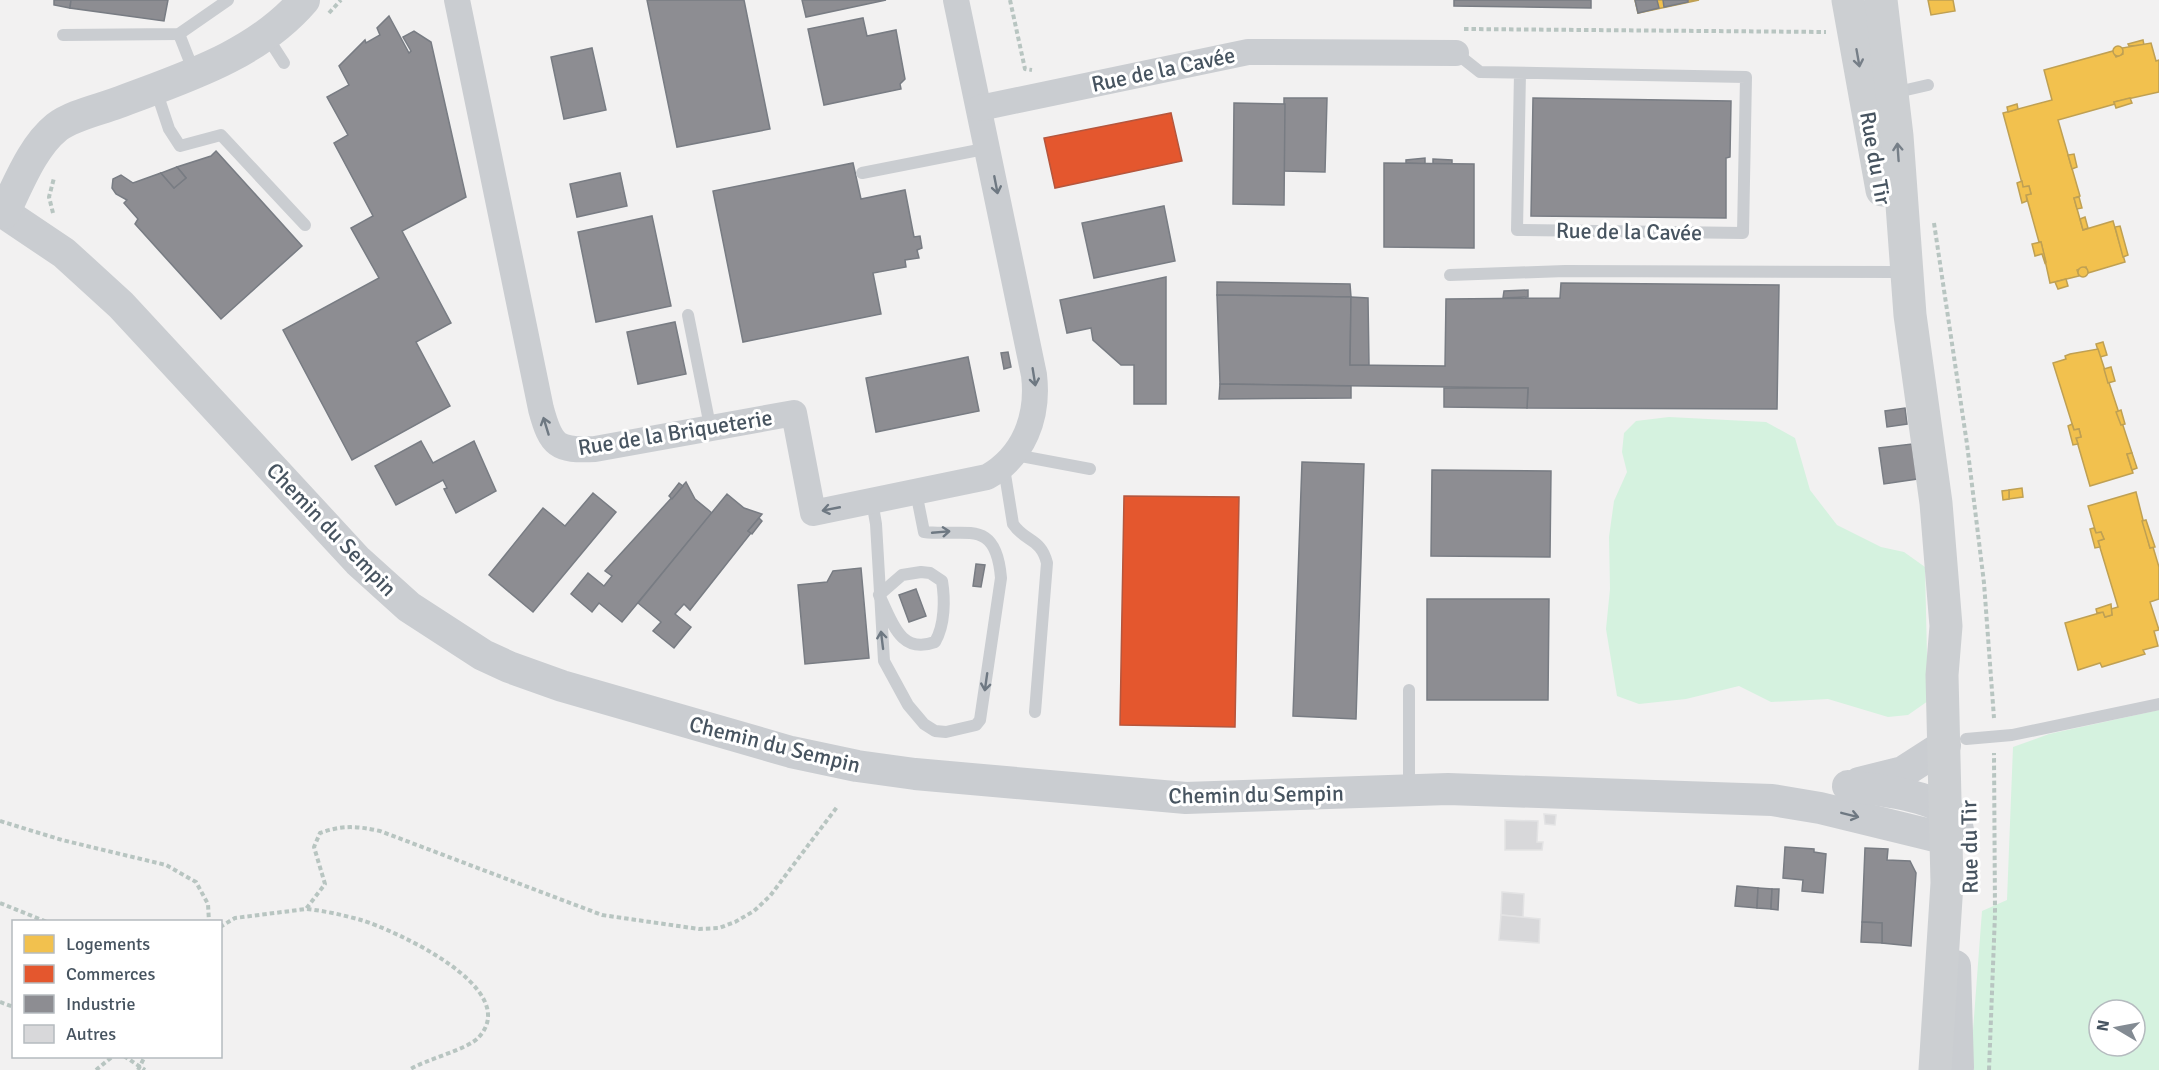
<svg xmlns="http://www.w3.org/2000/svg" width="2159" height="1070" font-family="Signika,sans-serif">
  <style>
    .green { fill: #d5f2df; fill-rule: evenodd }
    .homes { fill: #f2c14e; stroke: #bfa053; stroke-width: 1.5 }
    .shops { fill: #e4572e; stroke: #b5563d; stroke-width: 1.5 }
    .industry { fill: #8d8d92; stroke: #787c83; stroke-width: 1.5 }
    .building { fill: #d8d8da; stroke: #e3e3e4; stroke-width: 1.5 }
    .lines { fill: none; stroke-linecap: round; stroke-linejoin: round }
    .path { stroke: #b8c5c1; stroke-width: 4; stroke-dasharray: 4.5 3; stroke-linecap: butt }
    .service { stroke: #cacdd1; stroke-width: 12 }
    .minor { stroke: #cacdd1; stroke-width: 26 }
    .tertiary { stroke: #cacdd1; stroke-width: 32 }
    .secondary { stroke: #cccfd2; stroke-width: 33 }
    .oneway { stroke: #767f88 }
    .oneway2 { stroke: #6e7882 }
    .labels { text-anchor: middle; stroke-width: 6; stroke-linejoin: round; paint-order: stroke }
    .street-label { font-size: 22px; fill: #475460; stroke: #fff }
  </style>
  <rect width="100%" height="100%" fill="#f2f1f1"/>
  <g class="green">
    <polygon points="1669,417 1766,422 1795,438 1810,490 1837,525 1881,547 1904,552 1925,567 1928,701 1908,715 1888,717 1828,699 1771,702 1739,686 1686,699 1639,704 1617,696 1606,629 1610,589 1609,537 1614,501 1627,472 1622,452 1624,433 1636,421"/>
    <path d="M2159,710V1070H1970L1982,911L2007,900L2013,747L2049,734ZM2099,1010H2135V1046H2099Z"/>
  </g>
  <g class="homes">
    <polygon points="1635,0 1699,0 1638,13"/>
    <polygon points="1928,0 1953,0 1955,11 1931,15"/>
    <polygon points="2143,40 2144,45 2129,46 2128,44"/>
    <polygon points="2151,43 2156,61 2159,60 2159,92 2114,102 2115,104 2058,120 2080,196 2074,198 2083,230 2113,221 2125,262 2088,273 2086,267 2077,270 2079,276 2050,283 2041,242 2039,242 2026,195 2031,194 2029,186 2023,187 2003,113 2052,100 2044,70 2113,51 2116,57 2123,54 2122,48"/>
    <circle cx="2118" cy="51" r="5"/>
    <polygon points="2130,98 2132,103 2116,108 2114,102"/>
    <polygon points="2017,104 2018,109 2008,112 2007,107"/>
    <polygon points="2074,154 2077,167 2072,169 2068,155"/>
    <polygon points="2022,181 2023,187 2029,186 2031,194 2026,195 2027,201 2022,203 2017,183"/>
    <polygon points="2079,197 2082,208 2077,209 2074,198"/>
    <polygon points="2085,217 2088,228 2083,230 2080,219"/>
    <polygon points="2120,226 2128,255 2123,257 2115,227"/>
    <polygon points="2041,242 2046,262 2045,263 2042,254 2035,256 2032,244"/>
    <circle cx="2083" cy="272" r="5"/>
    <polygon points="2066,279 2068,286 2058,289 2055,282"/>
    <polygon points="2103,342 2107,355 2100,357 2096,344"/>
    <polygon points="2098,349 2132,453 2127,454 2133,473 2090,486 2076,438 2081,437 2079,429 2074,430 2053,363 2066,359 2065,356 2070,354"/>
    <polygon points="2111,367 2115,381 2108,383 2104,369"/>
    <polygon points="2121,410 2125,424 2121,425 2116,412"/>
    <polygon points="2072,424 2074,430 2079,429 2081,437 2076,438 2078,444 2073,445 2068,426"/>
    <polygon points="2132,453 2137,468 2132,470 2127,454"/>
    <polygon points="2022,488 2023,497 2009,499 2009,490"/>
    <polygon points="2009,490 2009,499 2003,500 2002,491"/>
    <polygon points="2136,492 2150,548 2153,547 2159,567 2159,599 2150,602 2159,630 2154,631 2158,646 2143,650 2145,654 2102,667 2100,663 2078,670 2065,623 2103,612 2105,617 2112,615 2111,609 2118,607 2098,541 2104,539 2101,532 2096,533 2088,506"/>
    <polygon points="2146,520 2155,547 2150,548 2142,521"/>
    <polygon points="2094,528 2096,533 2101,532 2104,539 2098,541 2100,547 2095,548 2090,529"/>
    <polygon points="2111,604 2112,615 2105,617 2103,612 2097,613 2096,609"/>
  </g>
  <g class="shops">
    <polygon points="1171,113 1182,161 1055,188 1044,138"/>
    <polygon points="1124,496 1239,497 1235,727 1120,725"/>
  </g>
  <g class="industry">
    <polygon points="54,0 71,0 70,8 54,5"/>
    <polygon points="71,0 168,0 164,21 70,8"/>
    <polygon points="647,0 744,0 770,129 677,147"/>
    <polygon points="802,0 886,0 806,17"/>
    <polygon points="1454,0 1591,0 1591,8 1454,6"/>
    <polygon points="1635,0 1657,0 1659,8 1638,13"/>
    <polygon points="1663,0 1688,0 1688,2 1664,7"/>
    <polygon points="389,16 409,53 411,51 403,37 414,31 431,42 466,197 402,231 451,323 416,342 450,406 352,460 283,330 379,278 351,228 373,216 334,143 348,135 327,97 349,85 339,66 365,40 366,43 380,35 377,28"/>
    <polygon points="863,18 867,36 896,30 905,79 900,84 901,89 824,105 808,29"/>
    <polygon points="592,48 606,110 564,119 551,57"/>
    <polygon points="1284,98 1327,98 1325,172 1284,171"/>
    <polygon points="1533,98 1731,101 1730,157 1726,158 1726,218 1531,216"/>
    <polygon points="1234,103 1285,104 1284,205 1233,204"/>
    <polygon points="216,151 302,246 221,319 135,224 138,219 124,203 127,200 116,194 112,188 113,179 121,175 133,183 161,173 174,188 186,178 177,167 211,156"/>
    <polygon points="1425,158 1425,164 1406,163 1406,160"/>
    <polygon points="1433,159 1452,160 1452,164 1433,164"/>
    <polygon points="853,163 861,199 905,190 914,237 920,236 922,248 917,250 919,258 905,260 906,267 873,273 881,314 743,342 713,191"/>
    <polygon points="1384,163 1474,164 1474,248 1384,247"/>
    <polygon points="177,167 186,178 174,188 161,173"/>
    <polygon points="620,173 627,206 577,217 570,184"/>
    <polygon points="1164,206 1175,261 1094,278 1082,223"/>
    <polygon points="652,216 671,306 596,322 578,232"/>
    <polygon points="1166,277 1166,404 1134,404 1134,365 1121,365 1093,340 1091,328 1067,333 1060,300"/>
    <polygon points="1217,282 1350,284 1351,297 1217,295"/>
    <polygon points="1561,283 1779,285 1777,409 1527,408 1528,388 1220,384 1217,295 1351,297 1350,365 1445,366 1446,299 1560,298"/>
    <polygon points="1528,290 1528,297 1503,298 1504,291"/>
    <polygon points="1351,297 1368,298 1369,365 1350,365"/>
    <polygon points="675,322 686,374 638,384 627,332"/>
    <polygon points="1008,352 1011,367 1004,369 1001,353"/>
    <polygon points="968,357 979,411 876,432 866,378"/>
    <polygon points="1220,384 1351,386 1351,398 1219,399"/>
    <polygon points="1444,388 1528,388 1527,408 1444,407"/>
    <polygon points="1905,408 1907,424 1887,427 1885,411"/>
    <polygon points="421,441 433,463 474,441 496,491 456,513 444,489 447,488 443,480 396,505 375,466"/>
    <polygon points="1912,444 1917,479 1884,484 1879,448"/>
    <polygon points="1302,462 1364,464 1356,719 1293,716"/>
    <polygon points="1432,470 1551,471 1550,557 1431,556"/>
    <polygon points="686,482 695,499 712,513 622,622 599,603 592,612 571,594 588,573 604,586 612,576 605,571"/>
    <polygon points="679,483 683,486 672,499 669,496"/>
    <polygon points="593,493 616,512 533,612 489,575 543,508 565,526"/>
    <polygon points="727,494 744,508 762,514 748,531 751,533 690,610 684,604 675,614 691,627 674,648 653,631 661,622 638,603"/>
    <polygon points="759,518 762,521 752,534 748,531"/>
    <polygon points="976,564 985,565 981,587 973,586"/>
    <polygon points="861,568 869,658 805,664 798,585 827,582 833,571"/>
    <polygon points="916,589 926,616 909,622 899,595"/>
    <polygon points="1427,599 1549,599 1548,700 1427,700"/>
    <polygon points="1785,847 1814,849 1814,852 1826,854 1823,893 1802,891 1803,880 1783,878"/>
    <polygon points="1865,848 1888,849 1887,860 1910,861 1916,873 1911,946 1882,943 1882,923 1862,922"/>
    <polygon points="1737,886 1758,888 1757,908 1735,906"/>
    <polygon points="1758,888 1772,889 1771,909 1757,908"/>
    <polygon points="1772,889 1779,889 1778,910 1771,909"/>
    <polygon points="1862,922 1882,923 1882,943 1861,942"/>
  </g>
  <g class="building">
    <polygon points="1544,814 1556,815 1555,825 1545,824"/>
    <polygon points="1505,820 1538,821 1537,842 1543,842 1542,850 1505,850"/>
    <polygon points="1502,892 1524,894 1523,917 1501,915"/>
    <polygon points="1501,915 1540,919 1539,943 1499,940"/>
  </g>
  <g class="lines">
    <g class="path">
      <polyline points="1010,0 1025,69 1032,70"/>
      <polyline points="329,13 341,0"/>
      <polyline points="1464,29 1826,32"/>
      <polyline points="53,213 49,197 54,178"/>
      <polyline points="1934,223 1967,444 1984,583 1994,718"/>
      <polyline points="0,821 62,840 166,865 196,882 208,904 209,922"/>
      <polyline points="0,903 47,922"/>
      <path d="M307,909C325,911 343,915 361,920C394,930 523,988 479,1037C467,1050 426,1059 409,1070"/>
      <path d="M220,927L235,918L306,909L325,884L314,847L320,833C342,825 357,826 380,831L602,915L699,929L719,928L735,922L754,911L770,896L837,807"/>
      <polyline points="0,1002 14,1007"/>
      <polyline points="124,1056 145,1070"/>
      <polyline points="96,1070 113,1056"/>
      <polyline points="138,1070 145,1056"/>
      <polyline points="1989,1070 1995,914 1994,753"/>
    </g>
    <g class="service">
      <polyline points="179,34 194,72"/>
      <polyline points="63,35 179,34 228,0"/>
      <polyline points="266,35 284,63"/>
      <polyline points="1456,53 1480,72 1746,77 1743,233 1517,230 1520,73"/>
      <polyline points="156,90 169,129 180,146 221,135 305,225"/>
      <polyline points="1893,93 1928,85"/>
      <polyline points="862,173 989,148"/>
      <polyline points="1450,275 1565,271 1899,272"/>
      <polyline points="688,315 710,426"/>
      <polyline points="1015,455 1090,469"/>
      <path d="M1004,468L1013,524C1025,542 1041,538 1047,563L1035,712"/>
      <path d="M872,501L876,524L884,661L908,705L924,724L935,731L946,732L976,725L980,720L1001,578C996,517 966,537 924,532L916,492"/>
      <path d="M921,572L930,573L942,581C945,599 945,625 935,642C899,655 892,620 879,595L902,575Z"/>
      <polyline points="1966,739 2012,735 2159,704"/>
      <polyline points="1409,789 1409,690"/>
    </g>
    <g class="minor">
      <path d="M457,0L541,409C551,446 557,451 595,449L794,413L813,513L987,477C1024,456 1039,417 1034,375L956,0"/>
      <polyline points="980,108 1248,52 1456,53"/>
    </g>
    <g class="tertiary">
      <polyline points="0,210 64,253 121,305 358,561 409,607 483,655 509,667 562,686 791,752 857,766 915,774 1186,798 1448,789 1772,800 1820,808 1947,839"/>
      <path d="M4,213C18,185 32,147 57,127C73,115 98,110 117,103C183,78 256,56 304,0"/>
      <polyline points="1859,783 1903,772 1945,745"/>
      <path d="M1848,786C1876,790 1954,794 1958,830"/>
      <polyline points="1955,966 1958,1067"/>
    </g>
    <g class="secondary">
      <polyline points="1848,0 1882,190"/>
      <polyline points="1881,0 1897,136 1910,315 1936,503 1946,626 1942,675 1947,883 1935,1070"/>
    </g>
  </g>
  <defs><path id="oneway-shaft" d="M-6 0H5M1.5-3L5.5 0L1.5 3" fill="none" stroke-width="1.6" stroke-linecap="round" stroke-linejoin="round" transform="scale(1.5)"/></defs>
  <g class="oneway">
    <use href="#oneway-shaft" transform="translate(1858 58) rotate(80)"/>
    <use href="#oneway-shaft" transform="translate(1898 152) rotate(-94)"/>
  </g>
  <g class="oneway2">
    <use href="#oneway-shaft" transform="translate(996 185) rotate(79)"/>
    <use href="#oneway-shaft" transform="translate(1034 377) rotate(81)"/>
    <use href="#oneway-shaft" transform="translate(546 426) rotate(-107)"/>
    <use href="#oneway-shaft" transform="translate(831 509) rotate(169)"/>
    <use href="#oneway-shaft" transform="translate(941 532) rotate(-5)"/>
    <use href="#oneway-shaft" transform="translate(882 640) rotate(-97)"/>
    <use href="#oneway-shaft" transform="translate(986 682) rotate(98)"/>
    <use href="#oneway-shaft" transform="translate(1850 815) rotate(14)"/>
  </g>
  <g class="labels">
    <g class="street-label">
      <text transform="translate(1163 69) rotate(-12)" y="8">Rue de la Cavée</text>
      <text transform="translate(1876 158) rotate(80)" y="8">Rue du Tir</text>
      <text transform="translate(1629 231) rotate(1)" y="8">Rue de la Cavée</text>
      <text transform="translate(675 432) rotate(-9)" y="8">Rue de la Briqueterie</text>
      <text transform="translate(332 529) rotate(46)" y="8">Chemin du Sempin</text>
      <text transform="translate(775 744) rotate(14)" y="8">Chemin du Sempin</text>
      <text transform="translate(1256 794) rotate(-1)" y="8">Chemin du Sempin</text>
      <text transform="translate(1969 847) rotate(-91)" y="8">Rue du Tir</text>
    </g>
  </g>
  <rect x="12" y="920" width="210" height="138" fill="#ffffff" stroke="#b5bbbf" stroke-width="1.5"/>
  <rect x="24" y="935" width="30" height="18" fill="#f2c14e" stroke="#b5bbbf" stroke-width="1.5"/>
  <text x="66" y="950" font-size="18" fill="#475460">Logements</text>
  <rect x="24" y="965" width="30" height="18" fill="#e4572e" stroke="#b5bbbf" stroke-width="1.5"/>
  <text x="66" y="980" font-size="18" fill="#475460">Commerces</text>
  <rect x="24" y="995" width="30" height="18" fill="#8d8d92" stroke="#b5bbbf" stroke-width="1.5"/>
  <text x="66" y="1010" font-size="18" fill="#475460">Industrie</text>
  <rect x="24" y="1025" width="30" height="18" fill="#d8d8da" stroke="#b5bbbf" stroke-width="1.5"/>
  <text x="66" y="1040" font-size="18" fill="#475460">Autres</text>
  <g transform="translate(2117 1028) rotate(280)"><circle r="28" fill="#ffffff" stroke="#b5bbbf" stroke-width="1.5"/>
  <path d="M0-4.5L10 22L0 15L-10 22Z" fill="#838b93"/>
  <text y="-9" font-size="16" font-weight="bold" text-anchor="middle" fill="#475460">N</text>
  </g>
</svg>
